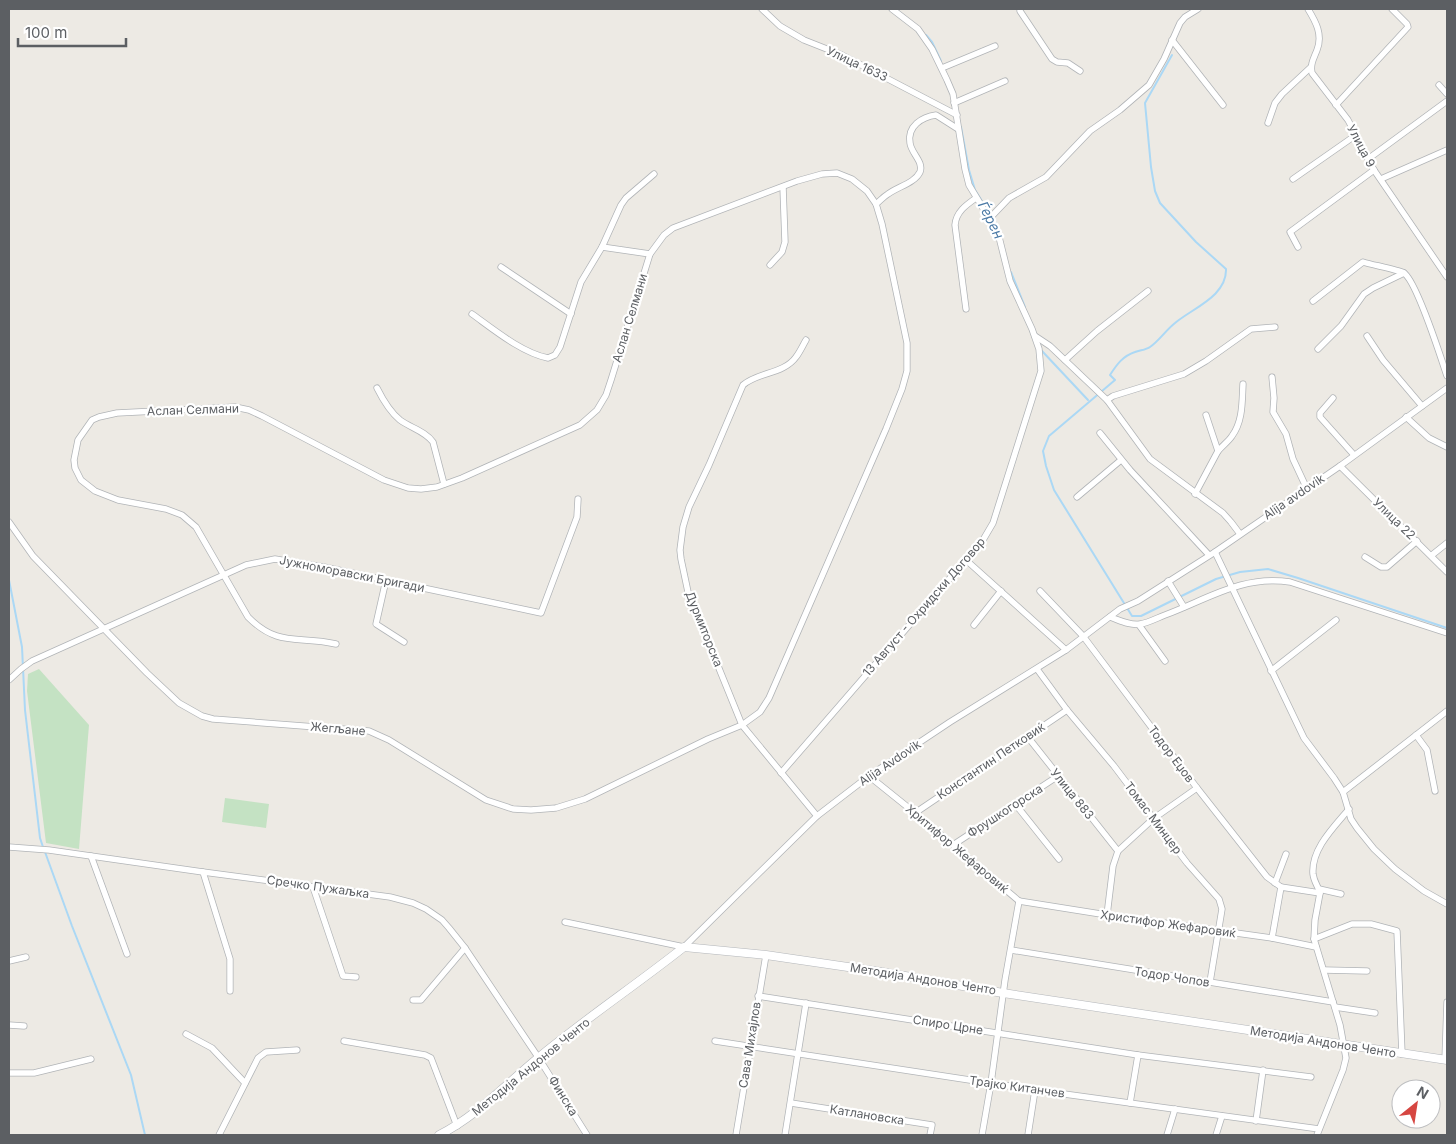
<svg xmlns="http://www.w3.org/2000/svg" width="1456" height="1144" font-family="Inter,sans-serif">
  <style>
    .green { fill: #c4e2c3 }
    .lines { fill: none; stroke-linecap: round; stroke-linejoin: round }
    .stream { stroke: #abd8f5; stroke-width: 2 }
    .street-casing { stroke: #b1b4b7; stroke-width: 7 }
    .secondary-casing { stroke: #b3b6ba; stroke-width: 9 }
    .street { stroke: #fff; stroke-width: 5.5 }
    .secondary { stroke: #fff; stroke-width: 8 }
    .labels { text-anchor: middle; stroke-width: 4.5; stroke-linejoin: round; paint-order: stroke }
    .street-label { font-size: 12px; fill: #5c5f63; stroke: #fff }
    .water-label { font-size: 14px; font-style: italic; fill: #4b7aa6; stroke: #fff }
  </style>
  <rect width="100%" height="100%" fill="#edeae4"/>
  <g class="green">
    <polygon points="39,669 89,725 79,849 46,843 27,691 28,674"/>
    <polygon points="225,798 269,804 266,828 222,822"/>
  </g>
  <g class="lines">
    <g class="stream">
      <polyline points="926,35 932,42 941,61"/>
      <path d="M1172,55L1145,103L1151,167L1155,191L1160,203L1196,242L1226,269C1227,296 1193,308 1175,323C1166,330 1159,341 1150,347C1146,350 1140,350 1135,352C1123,356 1117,364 1110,375L1115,380L1049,436L1043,451L1046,466L1054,490L1132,616H1141L1216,579L1240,572L1268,569L1298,578L1447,628"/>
      <polyline points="961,127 969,170 975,190 990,214"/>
      <polyline points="993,218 999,229"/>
      <polyline points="1011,272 1025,307"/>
      <polyline points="1042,351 1088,400"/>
      <polyline points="9,580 22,647 25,710 40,838 43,847"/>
      <polyline points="45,852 72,926 131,1075 145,1135"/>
    </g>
    <g class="street-casing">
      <g id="street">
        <polyline points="762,9 780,26 804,40 842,55 957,115"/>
        <polyline points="1020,9 1020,11 1052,59 1057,62 1068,63 1080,71"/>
        <path d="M1308,9C1316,22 1323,35 1317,50C1314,58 1310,64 1312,73L1348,120L1374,170L1447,277"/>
        <polyline points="1172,40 1223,105"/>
        <polyline points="942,68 995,46"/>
        <polyline points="1439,85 1447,94"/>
        <polyline points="954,103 1005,81"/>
        <polyline points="1336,105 1408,27 1407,24 1392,9"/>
        <polyline points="1268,123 1275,103 1282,94 1311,67"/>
        <polyline points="1368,159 1447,101"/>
        <polyline points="1293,179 1356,135"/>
        <polyline points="1381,179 1447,150"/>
        <path d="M876,204C880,201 883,197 888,194C897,187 915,183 920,172C924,162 911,153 910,143C907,126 922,117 936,115L958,129"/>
        <polyline points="989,219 1009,198 1046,177 1090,131 1120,110 1149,85 1164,59 1180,23 1185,17 1198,9"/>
        <polyline points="602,247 650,254"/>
        <polyline points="1298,247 1290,232 1374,170"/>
        <polyline points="770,265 782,252 785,242 783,187"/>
        <polyline points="501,267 571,314"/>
        <path d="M1313,301L1363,262C1372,265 1396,269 1404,273C1417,282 1441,358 1447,376"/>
        <path d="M966,309L955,225C956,212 966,205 976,198"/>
        <path d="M472,314C493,329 522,353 548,358L555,355L560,347L581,282L602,247L621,205L626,198L654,174"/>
        <polyline points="1035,336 1050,346 1107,400 1150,459 1223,513 1231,522 1240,534"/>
        <polyline points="1367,336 1383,360 1422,406"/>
        <path d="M806,340C803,345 800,352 796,357C784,374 758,372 743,385L709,465L689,507L683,527L680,550L681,559L688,592L742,725L817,816"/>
        <polyline points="1318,349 1341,326 1364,294 1373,288 1404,273"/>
        <polyline points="1065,360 1097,331 1148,291"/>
        <polyline points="1272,377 1274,398 1273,412 1286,434 1293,459 1307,489"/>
        <path d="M377,388C383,400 390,412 400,420C411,428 425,431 433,442L444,484"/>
        <polyline points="1333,398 1320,413 1320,417 1354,455"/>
        <polyline points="1107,400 1113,396 1184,374 1206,361 1251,329 1275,327"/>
        <polyline points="1406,417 1429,438 1447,447"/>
        <polyline points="1100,433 1130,470 1209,555"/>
        <path d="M1218,451C1222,446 1228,442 1232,436C1243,421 1242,402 1243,384"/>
        <polyline points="1340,466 1447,572"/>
        <polyline points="1195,494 1218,451 1206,415"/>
        <polyline points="1077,497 1121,460"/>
        <path d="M9,522L33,556L147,673L179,703L202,716L213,719L369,731L389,740L486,800L513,809L531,810L556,808L585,799L708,739L742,725L760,712L769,698L886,429L902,389L907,371V343L882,224L876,204L867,191L852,179L837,173L822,174L797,181L673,228L664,235L650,254L611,380L606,395L597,410L580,425L462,478L437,487L421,489L408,488L384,480L262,416L249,410L235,407L117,413L99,417L92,420L78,440L74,460L75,468L81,480L95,491L118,500L166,509L182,515L196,527L248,617C279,648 298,635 336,644"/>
        <polyline points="1215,552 1304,738 1334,778 1343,792 1351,819 1357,828 1374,849 1395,869 1424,891 1447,904"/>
        <polyline points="1432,555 1447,543"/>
        <polyline points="1365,557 1381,567 1387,567 1417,541"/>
        <polyline points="966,560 1066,650"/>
        <polyline points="386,580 376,624 404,642"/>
        <polyline points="1168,581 1184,607"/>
        <polyline points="1040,591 1083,636 1197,788 1267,877 1281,887"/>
        <path d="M1110,617C1119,620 1130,626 1140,624C1148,623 1157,618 1165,615C1208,599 1242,575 1290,582L1447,633"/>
        <polyline points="974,625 1001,591"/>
        <polyline points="1139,625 1165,661"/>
        <polyline points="1037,669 1067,710 1114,766 1187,863 1219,899 1222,909 1210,982"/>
        <polyline points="1271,671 1336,620"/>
        <polyline points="9,680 21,669 32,661 246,565 275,559 324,567 541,613 577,517 578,499"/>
        <polyline points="1416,735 1427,750 1435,791"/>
        <polyline points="1027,736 1118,851"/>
        <polyline points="781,773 983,540 993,523 1041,371 1039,349 1032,329 1010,281 998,233 969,185 965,169 953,94 947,80 932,49 918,29 892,9"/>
        <polyline points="869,776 915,813 1019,901"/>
        <polyline points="1343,792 1447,711"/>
        <polyline points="1016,805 1059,859"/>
        <polyline points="915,813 1067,710"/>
        <polyline points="953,845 1058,776"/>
        <polyline points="9,847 49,850 203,872 390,897 413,903 426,909 442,920 449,928 465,948 538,1057 587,1135"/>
        <polyline points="91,856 127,954"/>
        <polyline points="203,872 230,959 230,991"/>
        <polyline points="1275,883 1286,854"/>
        <polyline points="313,887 343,976 356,977"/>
        <polyline points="1319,889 1341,894"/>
        <polyline points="1019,901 1107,915 1272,938 1316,947"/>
        <polyline points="1107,915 1113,866 1118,851 1153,819 1197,788"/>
        <polyline points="565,922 684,947 817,816 869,776 950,722 1066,650 1120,609 1138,601 1215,552 1340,466 1447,388"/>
        <polyline points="1272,938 1281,887 1320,893"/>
        <polyline points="1314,939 1352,924 1371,924 1397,931 1402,1054"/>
        <polyline points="1011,950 1333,1002"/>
        <polyline points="9,961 26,957"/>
        <polyline points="1324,970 1367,971"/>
        <polyline points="758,996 1138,1055 1311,1077"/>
        <polyline points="413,1000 421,1000 465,948"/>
        <polyline points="1335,1007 1375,1013"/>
        <polyline points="9,1025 24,1026"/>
        <polyline points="186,1034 212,1048 245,1083"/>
        <polyline points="344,1041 425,1055 431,1058 457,1126"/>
        <polyline points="715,1041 1035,1090 1319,1129"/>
        <polyline points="1445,1060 1447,1002"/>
        <polyline points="9,1073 34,1073 91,1059"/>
        <polyline points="791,1103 932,1125 930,1135"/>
        <polyline points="1130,1103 1138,1055"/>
        <polyline points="1256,1121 1263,1070"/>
        <polyline points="219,1135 258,1058 266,1052 297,1050"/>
        <polyline points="736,1135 766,955"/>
        <polyline points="785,1135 806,1003"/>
        <polyline points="982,1135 991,1083 1005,980 1019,901"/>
        <polyline points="1028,1135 1035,1090"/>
        <polyline points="1167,1135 1175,1109"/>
        <polyline points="1216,1135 1222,1116"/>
        <path d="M1317,1135L1343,1070L1346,1058L1340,1025L1314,939L1315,920L1320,893C1318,886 1314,882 1313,874C1311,849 1334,827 1349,809"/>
      </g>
    </g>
    <g class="secondary-casing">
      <path id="secondary" d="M439,1135C477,1116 505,1085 538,1058C585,1019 636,985 684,947L766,955L882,972L1003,993L1447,1060"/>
    </g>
    <use href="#street" class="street"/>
    <use href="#secondary" class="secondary"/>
  </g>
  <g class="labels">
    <g class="street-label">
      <text transform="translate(857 64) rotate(25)" y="4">Улица 1633</text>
      <text transform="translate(1361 146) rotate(62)" y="4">Улица 9</text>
      <text transform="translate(630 318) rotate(-73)" y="4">Аслан Селмани</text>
      <text transform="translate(193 410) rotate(-2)" y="4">Аслан Селмани</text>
      <text transform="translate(1294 497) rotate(-34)" y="4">Alija avdovik</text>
      <text transform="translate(1394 519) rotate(44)" y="4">Улица 22</text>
      <text transform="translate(352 574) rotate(11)" y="4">Јужноморавски Бригади</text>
      <text transform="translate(924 607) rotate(-49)" y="4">13 Август - Охридски Договор</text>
      <text transform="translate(704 629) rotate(68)" y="4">Дурмиторска</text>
      <text transform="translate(338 729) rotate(5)" y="4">Жегљане</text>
      <text transform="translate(1171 754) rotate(53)" y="4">Тодор Еџов</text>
      <text transform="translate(991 761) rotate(-34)" y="4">Константин Петковиќ</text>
      <text transform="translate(890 763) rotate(-34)" y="4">Alija Avdovik</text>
      <text transform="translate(1072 794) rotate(51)" y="4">Улица 883</text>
      <text transform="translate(1005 811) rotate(-33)" y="4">Фрушкогорска</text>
      <text transform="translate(1153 818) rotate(53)" y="4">Томас Минцер</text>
      <text transform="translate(957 849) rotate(40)" y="4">Хритифор Жефаровиќ</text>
      <text transform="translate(318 887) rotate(8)" y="4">Сречко Пужаљка</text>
      <text transform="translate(1168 924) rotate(8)" y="4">Христифор Жефаровиќ</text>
      <text transform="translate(1172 977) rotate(9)" y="4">Тодор Чопов</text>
      <text transform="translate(923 979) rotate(9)" y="4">Методија Андонов Ченто</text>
      <text transform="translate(948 1025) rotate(9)" y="4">Спиро Црне</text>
      <text transform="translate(1323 1042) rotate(9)" y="4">Методија Андонов Ченто</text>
      <text transform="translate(750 1045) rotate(-81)" y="4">Сава Михајлов</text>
      <text transform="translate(531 1067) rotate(-39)" y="4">Методија Андонов Ченто</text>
      <text transform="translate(1017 1087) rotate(8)" y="4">Трајко Китанчев</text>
      <text transform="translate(563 1096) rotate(58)" y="4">Финска</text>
      <text transform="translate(867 1115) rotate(9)" y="4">Катлановска</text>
    </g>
    <g class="water-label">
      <text transform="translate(991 220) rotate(63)" y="5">Ѓерен</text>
    </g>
  </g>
  <rect width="1456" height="1144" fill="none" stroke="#5c5f63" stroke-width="20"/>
  <g transform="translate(1416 1104) rotate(30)"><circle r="24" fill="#ffffff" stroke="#bebfc1"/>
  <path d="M0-4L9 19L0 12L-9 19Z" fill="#d64641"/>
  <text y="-8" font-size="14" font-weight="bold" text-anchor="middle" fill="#5c5f63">N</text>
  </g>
  <path d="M18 38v8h108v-8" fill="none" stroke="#5c5f63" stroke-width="2.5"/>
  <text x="25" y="38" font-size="15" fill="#5c5f63" stroke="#ffffff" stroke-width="4" paint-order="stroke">100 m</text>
</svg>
